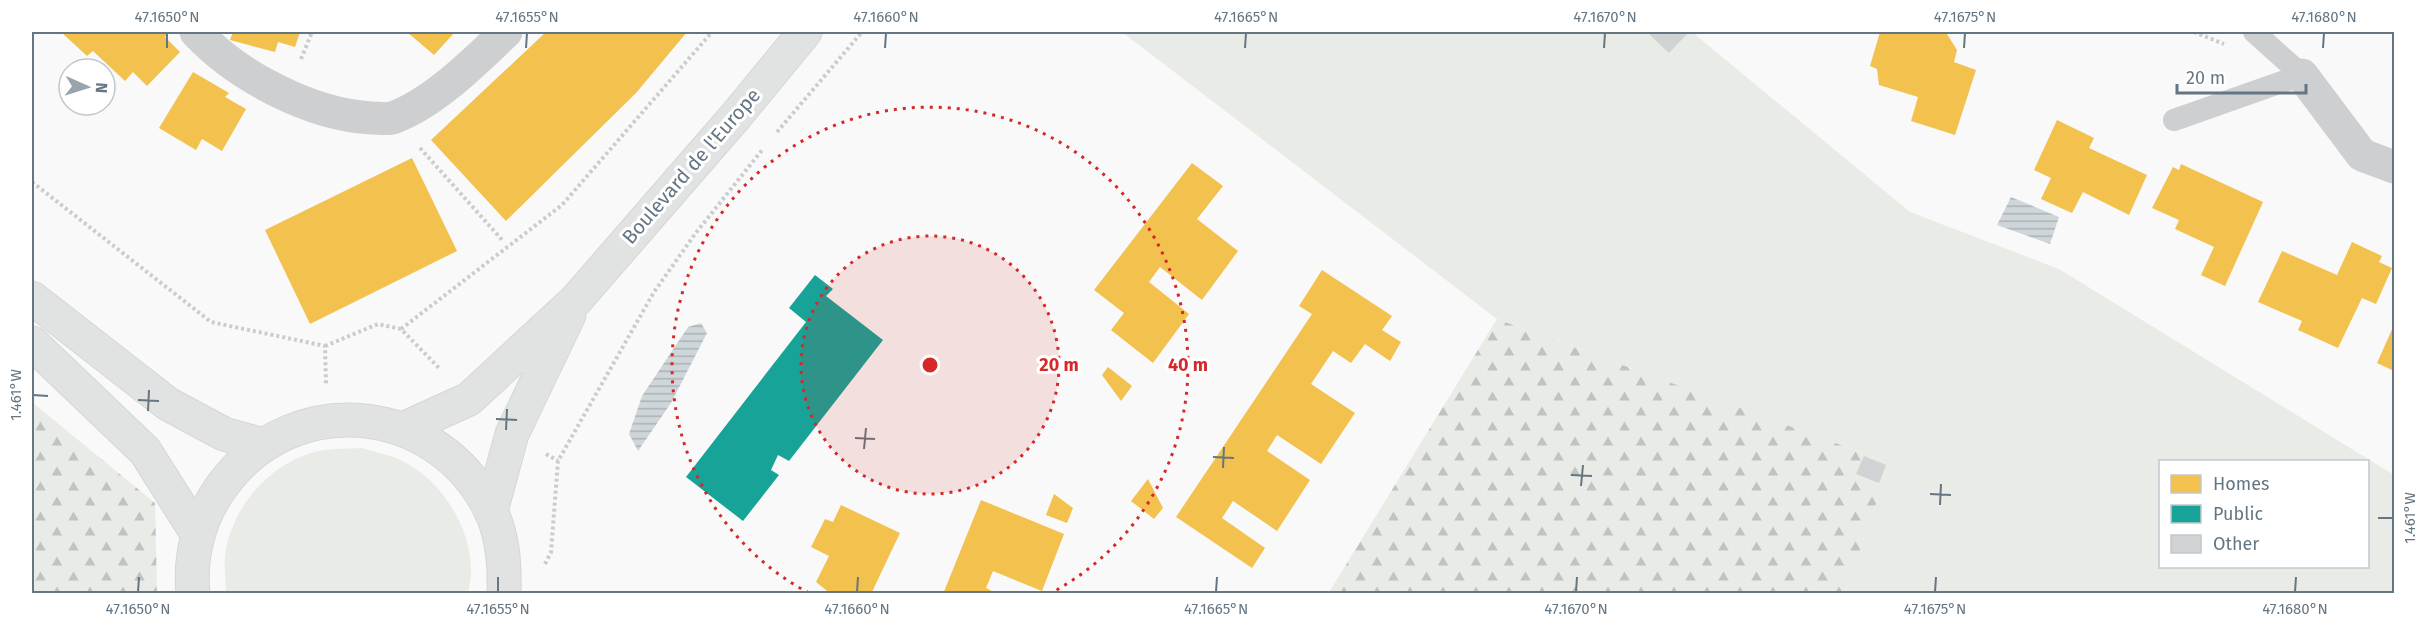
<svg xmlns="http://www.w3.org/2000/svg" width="2426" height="625" font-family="'Fira Sans',sans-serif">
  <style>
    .grass { fill: #e8ebe6; fill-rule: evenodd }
    .forest { fill: url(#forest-firs) }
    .water { fill: url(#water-rules) }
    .homes { fill: #f2c14e }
    .public { fill: #17a398 }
    .building { fill: #d0d2d3 }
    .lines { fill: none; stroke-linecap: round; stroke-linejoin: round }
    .secondary-casing { stroke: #d5d6d7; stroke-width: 35 }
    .path { stroke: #cbcccd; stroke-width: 4; stroke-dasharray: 3 3; stroke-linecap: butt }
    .lane { stroke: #cecfd0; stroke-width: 22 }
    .street { stroke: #cecfd0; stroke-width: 33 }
    .secondary { stroke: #e1e2e2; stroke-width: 33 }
    .ticks { fill: none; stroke: #657683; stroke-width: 2 }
    .ring { fill: none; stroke: #d62828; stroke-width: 3; stroke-dasharray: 3 6 }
    .labels { text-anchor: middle; stroke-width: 6; stroke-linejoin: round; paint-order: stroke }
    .street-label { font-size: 20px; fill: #657683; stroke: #fff }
    .centre { fill: #d62828; stroke: #fff; stroke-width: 3 }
    .ring-label { font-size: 18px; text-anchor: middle; font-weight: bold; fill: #d62828; stroke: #fff; stroke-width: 6; stroke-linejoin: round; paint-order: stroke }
    .neatline { fill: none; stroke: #657683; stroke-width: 2 }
    .ticks-label { font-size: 15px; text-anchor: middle; fill: #657683 }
  </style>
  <defs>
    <pattern id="forest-firs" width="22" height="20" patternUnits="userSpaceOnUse" patternTransform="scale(1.5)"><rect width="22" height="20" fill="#e8ebe6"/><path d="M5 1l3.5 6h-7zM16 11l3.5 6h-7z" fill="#c0c3c0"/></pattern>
    <pattern id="water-rules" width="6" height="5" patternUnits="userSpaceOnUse" patternTransform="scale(1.5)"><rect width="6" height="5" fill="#ced6d9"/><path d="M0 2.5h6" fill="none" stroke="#abb2b5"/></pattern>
  </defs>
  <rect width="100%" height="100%" fill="#f9f9f9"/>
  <g class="grass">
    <path d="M1122,32H1692L1910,212L2059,269L2394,475V593H1845L1890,463L1497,319ZM2160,462H2368V566H2160Z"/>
    <path d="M362,448C374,452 387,454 398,459C445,479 482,542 468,593H226C226,582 224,568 225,557C230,506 275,457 325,450C337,448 350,449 362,448Z"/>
  </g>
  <g class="forest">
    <polygon points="1497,319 1890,463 1845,593 1328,594"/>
    <polygon points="32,402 155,503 157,593 32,593"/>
  </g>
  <g class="water">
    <polygon points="2011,197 2059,217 2050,244 1997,225"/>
    <polygon points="701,323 707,333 671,403 638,451 629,434 642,396 688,327"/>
  </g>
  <g class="homes">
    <polygon points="61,32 164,32 167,35 165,37 180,52 147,86 133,72 125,81 93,51 87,56"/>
    <polygon points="233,32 300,32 295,47 278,42 275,52 230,40"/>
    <polygon points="407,32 455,32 434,55"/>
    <polygon points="546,32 687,32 636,93 506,221 431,140"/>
    <polygon points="1880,32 1938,32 1947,34 1957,50 1954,62 1976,70 1955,135 1911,121 1918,97 1879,85 1877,69 1870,66"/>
    <polygon points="193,72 229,93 225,97 246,109 222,151 202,139 196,150 159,128"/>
    <polygon points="2057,120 2094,138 2089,148 2147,175 2129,215 2083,192 2072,213 2041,199 2051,178 2034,170"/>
    <polygon points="412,158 457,251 310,324 265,230"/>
    <polygon points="1192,163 1223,186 1197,219 1238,251 1202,300 1160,267 1149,282 1189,314 1153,363 1111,330 1124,313 1094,290"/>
    <polygon points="2181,164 2263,202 2225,286 2201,275 2214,247 2175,229 2179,220 2152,208 2173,167 2179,170"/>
    <polygon points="2352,242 2382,256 2379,262 2392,268 2376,304 2362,298 2338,348 2298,330 2302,321 2258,302 2282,251 2337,275"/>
    <polygon points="1322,270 1392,316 1382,330 1401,342 1390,361 1365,344 1351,363 1333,351 1311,384 1355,413 1321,464 1277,435 1267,451 1310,480 1277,531 1233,501 1222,518 1265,548 1252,568 1176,517 1312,314 1299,306"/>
    <polygon points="2394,325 2394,371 2377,363"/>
    <polygon points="1108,367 1132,386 1121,401 1102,375"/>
    <polygon points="1148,479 1163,508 1154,519 1131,501"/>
    <polygon points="1054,494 1073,508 1067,523 1046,515"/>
    <polygon points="981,500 1064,534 1042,591 993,571 986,588 998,594 943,594"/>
    <polygon points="841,505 900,533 871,594 831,594 816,582 829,556 811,547 825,519 833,522"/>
  </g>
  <polygon class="public" points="815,275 833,289 826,296 883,340 789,461 778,455 771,470 779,475 743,521 686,477 806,322 789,308"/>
  <g class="building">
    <polygon points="1652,32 1686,32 1688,33 1669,53 1649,34"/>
    <polygon points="1864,456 1886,465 1879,483 1856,474"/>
  </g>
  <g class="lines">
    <g class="secondary-casing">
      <g id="secondary">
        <polyline points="32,298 168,404 224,434 263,445"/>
        <polyline points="32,343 145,451 198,535"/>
        <polyline points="403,429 469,399 576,300 735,117 805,32"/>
        <polyline points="491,511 512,434 569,315"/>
        <path d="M193,594C189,554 200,514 225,482C296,388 438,404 490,509C503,535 505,564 504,594"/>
      </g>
    </g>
    <g class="path">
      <polyline points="2194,32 2224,44"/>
      <polyline points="301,59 312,32"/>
      <polyline points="777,132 862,32"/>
      <polyline points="420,148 504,242"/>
      <polyline points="32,182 211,322 325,346 326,384"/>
      <polyline points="401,329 562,205 712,32"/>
      <polyline points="325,346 378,324 401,329 440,369"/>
      <polyline points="546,454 558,461"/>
      <polyline points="545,564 551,552 558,461 654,292 695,234 763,149"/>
    </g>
    <polyline class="lane" points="2174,120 2302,75 2254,32"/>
    <g class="street">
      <path d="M196,32C237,76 311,115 372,118C379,118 388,120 395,117C435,102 475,61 506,32"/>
      <polyline points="2302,75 2362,155 2394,167"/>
    </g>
    <use href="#secondary" class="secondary"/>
  </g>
  <path class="ticks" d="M167,48V33M526,48L527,33M885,48L886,33M1245,48L1246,33M1604,48L1605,33M1964,48L1965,33M2323,48L2324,33M33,395L48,396M138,400L159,401M148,411L149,390M496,419L517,420M506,430L507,409M855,438L875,439M864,449L866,428M1213,457L1234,458M1223,468L1224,447M1571,475L1592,476M1581,486L1583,465M1930,494L1951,495M1940,505L1941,484M2378,518H2393M138,592L139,577M498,592V577M857,592L858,577M1216,592L1217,577M1576,592L1577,577M1935,592L1936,577M2295,592L2296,577"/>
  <circle cx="930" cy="365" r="129" fill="#d62828" fill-opacity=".12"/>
  <g class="ring">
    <circle cx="930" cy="365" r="129"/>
    <path d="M809 593A258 258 0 1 1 1051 593"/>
  </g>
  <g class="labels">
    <g class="street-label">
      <text transform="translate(691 166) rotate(-49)" y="7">Boulevard de l'Europe</text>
    </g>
  </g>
  <circle cx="930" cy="365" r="9" class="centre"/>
  <g class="ring-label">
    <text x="1059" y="371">20 m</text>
    <text x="1188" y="371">40 m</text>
  </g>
  <rect width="2426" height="625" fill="none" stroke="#ffffff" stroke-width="66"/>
  <rect x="2159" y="460" width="210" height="108" fill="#ffffff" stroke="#c1c8cd" stroke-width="1.5"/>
  <rect x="2171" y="475" width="30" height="18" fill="#f2c14e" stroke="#c1c8cd" stroke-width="1.5"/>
  <text x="2213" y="490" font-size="18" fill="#657683">Homes</text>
  <rect x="2171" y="505" width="30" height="18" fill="#17a398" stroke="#c1c8cd" stroke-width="1.5"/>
  <text x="2213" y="520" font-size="18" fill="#657683">Public</text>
  <rect x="2171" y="535" width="30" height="18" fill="#d0d2d3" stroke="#c1c8cd" stroke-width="1.5"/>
  <text x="2213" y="550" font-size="18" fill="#657683">Other</text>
  <g transform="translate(87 87) rotate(93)"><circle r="28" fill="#ffffff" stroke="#c1c8cd" stroke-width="1.5"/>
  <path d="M0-4.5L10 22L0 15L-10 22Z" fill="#99a4ac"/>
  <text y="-9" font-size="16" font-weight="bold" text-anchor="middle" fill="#657683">N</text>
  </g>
  <path d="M2177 84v9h129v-9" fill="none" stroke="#657683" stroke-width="3"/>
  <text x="2186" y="84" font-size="18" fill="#657683" stroke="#ffffff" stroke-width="4.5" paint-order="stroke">20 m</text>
  <rect x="33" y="33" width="2360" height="559" class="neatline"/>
  <g class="ticks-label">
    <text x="167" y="22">47.1650°N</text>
    <text x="527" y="22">47.1655°N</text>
    <text x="886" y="22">47.1660°N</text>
    <text x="1246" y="22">47.1665°N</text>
    <text x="1605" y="22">47.1670°N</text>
    <text x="1965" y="22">47.1675°N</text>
    <text x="2324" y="22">47.1680°N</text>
    <text transform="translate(16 395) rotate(-90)" y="5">1.461°W</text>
    <text transform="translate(2410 518) rotate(-90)" y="5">1.461°W</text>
    <text x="138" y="614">47.1650°N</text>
    <text x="498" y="614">47.1655°N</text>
    <text x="857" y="614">47.1660°N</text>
    <text x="1216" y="614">47.1665°N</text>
    <text x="1576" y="614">47.1670°N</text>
    <text x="1935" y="614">47.1675°N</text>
    <text x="2295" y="614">47.1680°N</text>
  </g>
</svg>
